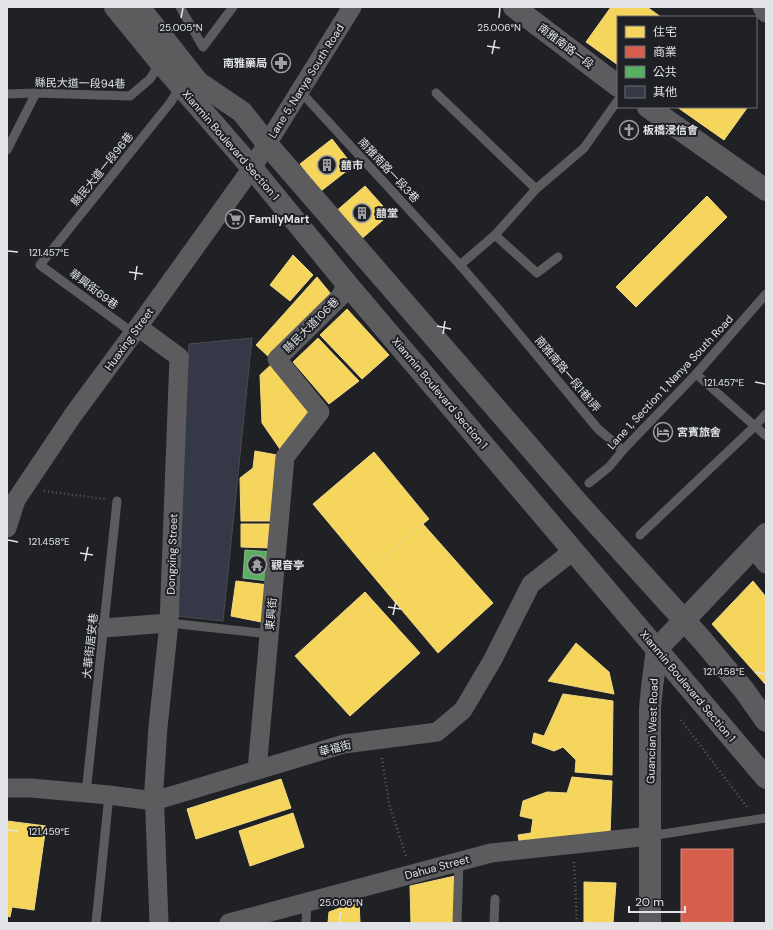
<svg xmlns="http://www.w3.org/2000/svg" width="773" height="930" font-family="'DM Sans','Noto Sans TC',sans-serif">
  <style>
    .homes { fill: #f6d55c; stroke: #f0d985 }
    .shops { fill: #d6604d; stroke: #d9877b }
    .public { fill: #5aae61; stroke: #82be89 }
    .building { fill: #353846; stroke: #4b4c4e }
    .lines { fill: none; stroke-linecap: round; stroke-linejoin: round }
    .path { stroke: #5b5b5d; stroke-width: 2.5; stroke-dasharray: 1 3; stroke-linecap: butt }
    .lane { stroke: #5c5c5f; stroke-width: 9 }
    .street { stroke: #5c5c5f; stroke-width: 19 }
    .secondary { stroke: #5c5c5f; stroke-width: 22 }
    .ticks { fill: none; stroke: #e1e3e6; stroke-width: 1.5 }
    .labels { text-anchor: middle; stroke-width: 4; stroke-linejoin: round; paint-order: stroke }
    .street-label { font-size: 11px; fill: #e1e3e6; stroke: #1e2026 }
    .poi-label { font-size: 11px; font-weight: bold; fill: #e1e3e6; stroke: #1e2026; text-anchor: start }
    .ticks-label { font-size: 10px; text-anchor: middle; fill: #e1e3e6; stroke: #1e2026; stroke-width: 4; stroke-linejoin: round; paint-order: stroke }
  </style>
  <rect width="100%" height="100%" fill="#202124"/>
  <g class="homes">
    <polygon points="611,7 647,7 661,17 618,17 618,65 586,42"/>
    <polygon points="677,107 745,107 747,108 724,140"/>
    <polygon points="332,139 353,166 321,191 300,164"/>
    <polygon points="365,186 390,214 359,241 334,213"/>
    <polygon points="707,196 727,217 636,307 616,287"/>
    <polygon points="293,255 313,275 290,301 270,285"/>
    <polygon points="317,277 331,294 270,358 256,345"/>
    <polygon points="347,309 389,355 362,379 320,335"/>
    <polygon points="318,338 359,381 329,404 293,362"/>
    <polygon points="274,362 314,412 280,449 262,423 260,375"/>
    <polygon points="255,451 277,455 271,521 241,521 240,478 253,468"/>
    <polygon points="374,452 429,519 368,570 313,504"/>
    <polygon points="241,524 272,524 270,548 241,547"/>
    <polygon points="423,524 493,603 438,653 368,570"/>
    <polygon points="236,581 269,585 266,623 231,616"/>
    <polygon points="753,581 766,597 766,685 712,624"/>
    <polygon points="365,592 420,653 350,716 295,656"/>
    <polygon points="576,643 609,672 614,694 548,681"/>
    <polygon points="563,694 613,701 612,775 575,772 576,760 563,747 554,751 532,743 534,733 544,736"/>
    <polygon points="572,777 612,781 610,835 520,846 518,835 531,833 533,819 520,816 523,801 547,792 567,793"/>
    <polygon points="281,779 291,808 196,839 187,809"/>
    <polygon points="293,813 304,847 250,866 239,831"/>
    <polygon points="7,821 46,826 34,910 12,907 10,917 7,916"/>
    <polygon points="455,876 454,923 411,923 410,886"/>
    <polygon points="584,882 616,883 613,923 584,923"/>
    <polygon points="359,901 360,923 328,923 329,912"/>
  </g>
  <rect class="shops" x="681" y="849" width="52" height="74"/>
  <polygon class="public" points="245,550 273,552 269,581 243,578"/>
  <polygon class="building" points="252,338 223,621 176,616 189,344"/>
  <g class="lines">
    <g class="path">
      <polyline points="44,491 105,499"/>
      <polyline points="681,720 747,807"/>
      <polyline points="382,758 389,804 406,856"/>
      <polyline points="574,862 577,923"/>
    </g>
    <g class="lane">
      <polyline points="180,7 203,47 233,7"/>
      <polyline points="300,91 460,265 499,310 598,429 623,450"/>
      <polyline points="436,93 536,189"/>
      <polyline points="7,94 36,93 130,96 150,79 160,63"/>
      <polyline points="7,150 36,93"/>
      <polyline points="495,235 537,273 558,257"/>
      <polyline points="460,265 495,235 536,189 584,148 618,100"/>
      <polyline points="133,333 40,265 170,103 181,86"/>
      <polyline points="696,374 766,436"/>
      <polyline points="589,483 609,467 623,450 696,374 766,294"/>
      <polyline points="640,535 755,426 766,414"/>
      <polyline points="169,623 269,634"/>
      <polyline points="86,793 117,501"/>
      <polyline points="650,836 766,818"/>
      <polyline points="96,923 109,795"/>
      <polyline points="306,923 307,901"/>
      <polyline points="457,923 459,861"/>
      <polyline points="494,923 495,899"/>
    </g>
    <g class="street">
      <polyline points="762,7 766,13"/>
      <polyline points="138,327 179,357 169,623 158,727 154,788 159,923"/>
      <polyline points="7,528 16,500 73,415 138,327 252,168 352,7"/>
      <polyline points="753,548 766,564"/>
      <polyline points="103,628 169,623"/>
      <polyline points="257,770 285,457 320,412 277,359 340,297 347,284"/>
      <polyline points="7,788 31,788 109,795 154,801 344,744 437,732 463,710 492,661 531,584 564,558 572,548"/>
      <polyline points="229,923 491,853 650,836"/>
    </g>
    <g class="secondary">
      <polyline points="115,7 160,62 252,168 347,284 766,778"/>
      <polyline points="139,7 198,82 242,112 273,151 578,503 702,640 744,690 766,721"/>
      <polyline points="514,7 618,86"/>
      <polyline points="648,107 766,190"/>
      <polyline points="650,923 650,709 652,687 657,649 766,534"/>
    </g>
  </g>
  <path class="ticks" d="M181,18L183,8M499,18L500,8M487,46L500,48M492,54L495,40M8,251L18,252M129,272L143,274M135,280L137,266M437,326L451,329M443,334L445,321M755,382L765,384M8,540L18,542M80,553L93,555M85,561L88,547M388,607L401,609M393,615L396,601M755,672L765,674M8,830L18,831M339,922L341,912"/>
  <defs>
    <g id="pharmacy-ring" transform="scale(1)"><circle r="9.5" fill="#1e2026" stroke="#9d9fa2" stroke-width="1.5"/><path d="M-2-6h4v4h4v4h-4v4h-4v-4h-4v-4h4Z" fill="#9d9fa2"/></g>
    <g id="church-ring" transform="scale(1)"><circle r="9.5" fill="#1e2026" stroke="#9d9fa2" stroke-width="1.5"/><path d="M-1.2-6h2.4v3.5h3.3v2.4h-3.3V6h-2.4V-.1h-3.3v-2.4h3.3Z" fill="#9d9fa2"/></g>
    <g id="building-ring" transform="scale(1)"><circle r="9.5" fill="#1e2026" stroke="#9d9fa2" stroke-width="1.5"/><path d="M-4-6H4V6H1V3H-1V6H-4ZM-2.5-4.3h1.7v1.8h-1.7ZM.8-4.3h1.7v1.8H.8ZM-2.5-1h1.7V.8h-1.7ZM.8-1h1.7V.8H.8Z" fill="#9d9fa2"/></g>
    <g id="supermarket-ring" transform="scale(1)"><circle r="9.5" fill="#1e2026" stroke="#9d9fa2" stroke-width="1.5"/><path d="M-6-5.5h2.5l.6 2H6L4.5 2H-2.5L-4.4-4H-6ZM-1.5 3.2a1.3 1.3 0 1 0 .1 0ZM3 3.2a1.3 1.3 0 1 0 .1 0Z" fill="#9d9fa2"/></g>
    <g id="hotel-ring" transform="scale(1)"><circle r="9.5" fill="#1e2026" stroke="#9d9fa2" stroke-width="1.5"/><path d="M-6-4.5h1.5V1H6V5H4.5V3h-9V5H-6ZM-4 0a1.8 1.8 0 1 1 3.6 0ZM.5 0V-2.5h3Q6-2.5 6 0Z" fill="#9d9fa2"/></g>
    <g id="temple-ring" transform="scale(1)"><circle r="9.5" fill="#1e2026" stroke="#9d9fa2" stroke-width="1.5"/><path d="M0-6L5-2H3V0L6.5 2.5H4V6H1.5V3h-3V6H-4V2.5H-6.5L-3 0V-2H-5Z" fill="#9d9fa2"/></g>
  </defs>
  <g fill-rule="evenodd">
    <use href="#pharmacy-ring" x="281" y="63"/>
    <use href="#church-ring" x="629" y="130"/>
    <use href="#building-ring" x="327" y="165"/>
    <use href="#building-ring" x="362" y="213"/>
    <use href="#supermarket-ring" x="235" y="219"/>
    <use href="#hotel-ring" x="663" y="432"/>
    <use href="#temple-ring" x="257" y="565"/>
  </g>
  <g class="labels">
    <g class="street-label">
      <text transform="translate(566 46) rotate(37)" y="4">南雅南路一段</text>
      <text transform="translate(306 81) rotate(-58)" y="4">Lane 5, Nanya South Road</text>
      <text transform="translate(80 83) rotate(1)" y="4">縣民大道一段94巷</text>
      <text transform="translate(231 145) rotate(49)" y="4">Xianmin Boulevard Section 1</text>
      <text transform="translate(102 169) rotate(-51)" y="4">縣民大道一段96巷</text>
      <text transform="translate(389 170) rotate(47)" y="4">南雅南路一段3巷</text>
      <text transform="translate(94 289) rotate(37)" y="4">華興街69巷</text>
      <text transform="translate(311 325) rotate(-45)" y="4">縣民大道106巷</text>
      <text transform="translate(129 339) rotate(-54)" y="4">Huaxing Street</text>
      <text transform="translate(568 374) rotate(50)" y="4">南雅南路一段1巷1弄</text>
      <text transform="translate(670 382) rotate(-47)" y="4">Lane 1, Section 1, Nanya South Road</text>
      <text transform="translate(440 393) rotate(50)" y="4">Xianmin Boulevard Section 1</text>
      <text transform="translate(172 554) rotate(-88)" y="4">Dongxing Street</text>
      <text transform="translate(271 614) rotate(-85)" y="4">東興街</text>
      <text transform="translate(90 646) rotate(-84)" y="4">大華街居安巷</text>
      <text transform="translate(688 686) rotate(50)" y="4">Xianmin Boulevard Section 1</text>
      <text transform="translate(652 731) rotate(-88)" y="4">Guancian West Road</text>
      <text transform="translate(335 748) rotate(-14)" y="4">華福街</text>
      <text transform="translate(437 867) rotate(-15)" y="4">Dahua Street</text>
    </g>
    <g class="poi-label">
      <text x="267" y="67" text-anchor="end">南雅藥局</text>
      <text x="643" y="134">板橋浸信會</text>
      <text x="341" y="169">囍市</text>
      <text x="376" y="217">囍堂</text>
      <text x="249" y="223">FamilyMart</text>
      <text x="677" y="436">宮賓旅舍</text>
      <text x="271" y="569">觀音亭</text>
    </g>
  </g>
  <g class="ticks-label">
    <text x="181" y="31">25.005°N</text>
    <text x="499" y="31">25.006°N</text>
    <text x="49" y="256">121.457°E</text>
    <text x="724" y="386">121.457°E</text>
    <text x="49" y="545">121.458°E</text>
    <text x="724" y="675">121.458°E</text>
    <text x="49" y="835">121.459°E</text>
    <text x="341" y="906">25.006°N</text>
  </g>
  <rect width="773" height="930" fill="none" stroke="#e1e3e6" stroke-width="16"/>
  <rect x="617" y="16" width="140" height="92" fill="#1e2026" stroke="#6c6e73"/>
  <rect x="625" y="26" width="20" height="12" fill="#f6d55c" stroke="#6c6e73"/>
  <text x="653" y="36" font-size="12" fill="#e1e3e6">住宅</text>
  <rect x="625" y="46" width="20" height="12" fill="#d6604d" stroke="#6c6e73"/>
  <text x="653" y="56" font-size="12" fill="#e1e3e6">商業</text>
  <rect x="625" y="66" width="20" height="12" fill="#5aae61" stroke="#6c6e73"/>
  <text x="653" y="76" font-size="12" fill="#e1e3e6">公共</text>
  <rect x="625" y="86" width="20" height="12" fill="#353846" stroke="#6c6e73"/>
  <text x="653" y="96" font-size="12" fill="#e1e3e6">其他</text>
  <path d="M629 906v6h56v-6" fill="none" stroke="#e1e3e6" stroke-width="2"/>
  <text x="635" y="906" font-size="12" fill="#e1e3e6" stroke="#1e2026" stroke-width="3" paint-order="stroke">20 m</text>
</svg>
